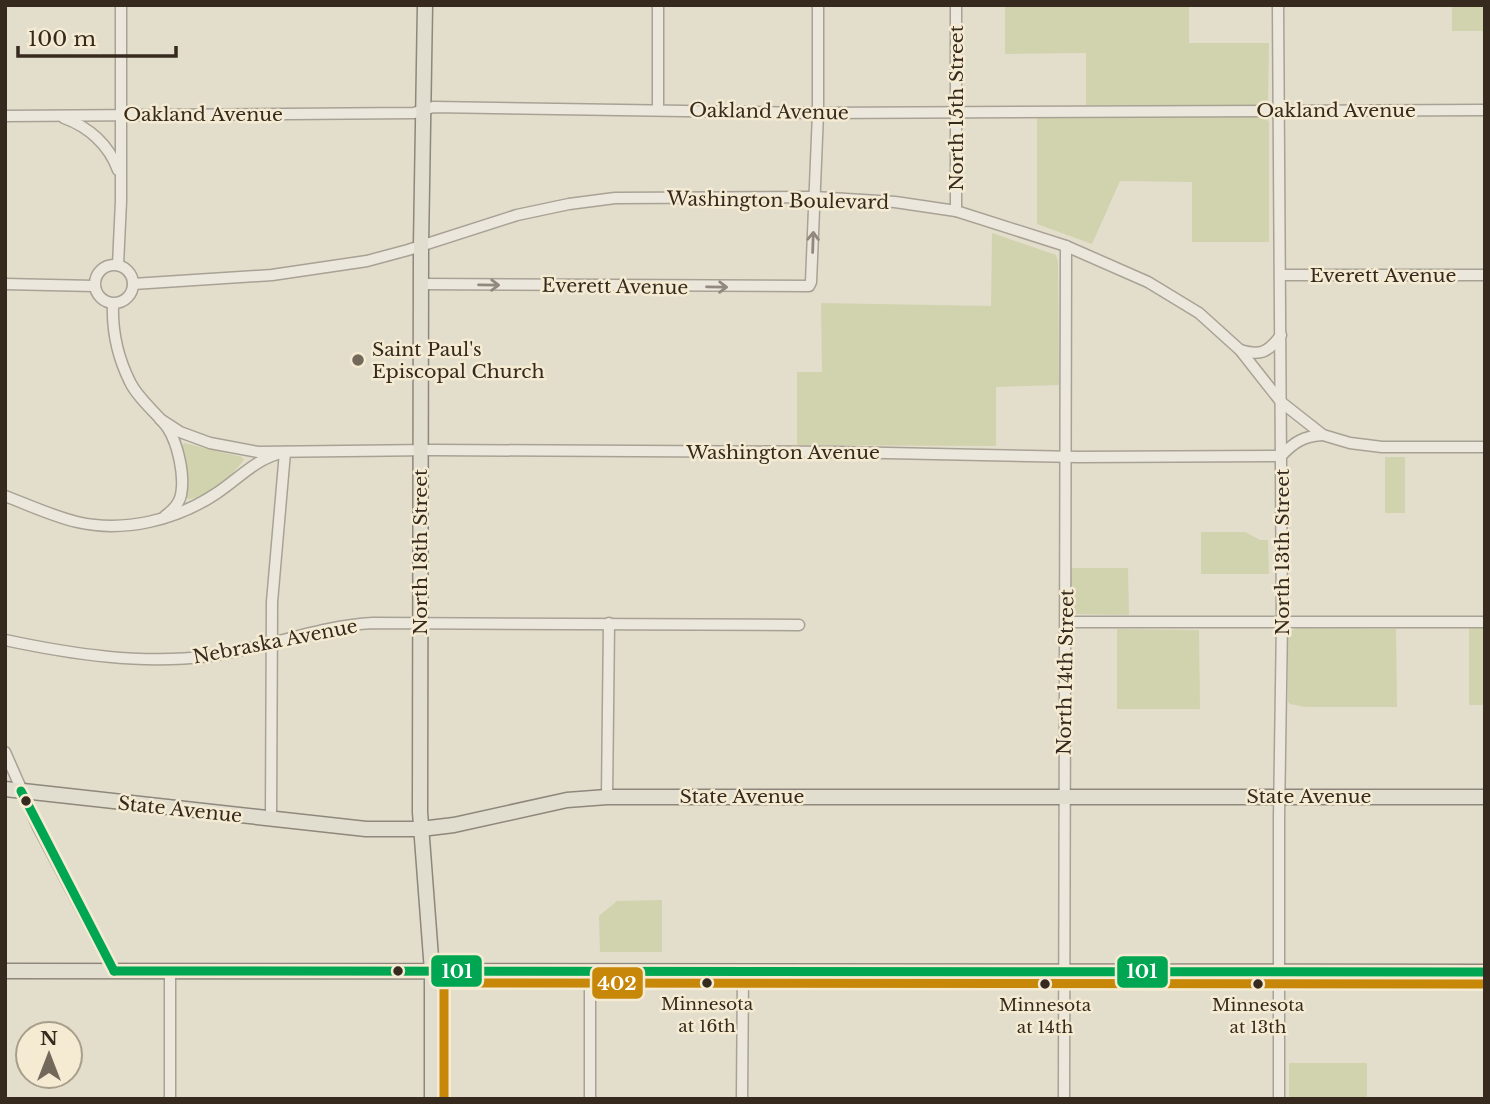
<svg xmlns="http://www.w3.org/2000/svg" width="1490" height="1104" font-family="'Libre Baskerville',serif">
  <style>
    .green { fill: #d1d3ae }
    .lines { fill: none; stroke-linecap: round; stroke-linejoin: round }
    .minor-casing { stroke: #a8a295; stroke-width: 13 }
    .major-casing { stroke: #8e877c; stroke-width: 17 }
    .minor { stroke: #ece7dd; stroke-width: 10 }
    .major { stroke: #e2decf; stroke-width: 14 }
    .bus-1-casing { stroke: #f4ebd2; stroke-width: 14 }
    .bus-2-casing { stroke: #f4ebd2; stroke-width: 14 }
    .bus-1 { stroke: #00a651; stroke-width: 9 }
    .bus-2 { stroke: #c78708; stroke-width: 9 }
    .oneway { stroke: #91887e }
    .poi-dot { fill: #73695b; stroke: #f4ebd2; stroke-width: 2.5 }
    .bus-dot { fill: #362a1e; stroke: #f4ebd2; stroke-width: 2.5 }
    .labels { text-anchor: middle; stroke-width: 5; stroke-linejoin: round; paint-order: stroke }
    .bus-label { font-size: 17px; fill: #362a1e; stroke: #f4ebd2 }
    .street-label { font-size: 19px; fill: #362a1e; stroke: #f4ebd2 }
    .poi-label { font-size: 19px; fill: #362a1e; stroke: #f4ebd2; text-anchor: start }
    .line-badge { stroke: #f4ebd2; stroke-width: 2.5 }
    .badge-label { font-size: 19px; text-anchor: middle; font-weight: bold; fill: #fff }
  </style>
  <rect width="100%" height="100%" fill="#e3ddcc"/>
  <g class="green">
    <polygon points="1005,5 1189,5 1189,43 1269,43 1268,102 1264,105 1086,105 1086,53 1005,54"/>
    <rect x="1452" y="5" width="33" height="26"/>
    <polygon points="1037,117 1265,117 1269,122 1269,242 1192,242 1192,182 1120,181 1092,244 1037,224"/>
    <polygon points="992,233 1056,255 1058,261 1059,385 996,387 996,446 797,445 797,372 822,372 821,303 991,306"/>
    <path d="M184,443L242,457L244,460C231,476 210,496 189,499L186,498L181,449Z"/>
    <rect x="1385" y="457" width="20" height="56"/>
    <polygon points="1201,532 1245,532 1260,540 1268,540 1269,574 1201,574"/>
    <polygon points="1070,568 1128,568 1129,615 1072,614"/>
    <polygon points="1296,628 1396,629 1397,707 1305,707 1290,704 1288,702 1288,633"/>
    <polygon points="1485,628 1485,705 1469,705 1469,628"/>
    <polygon points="1117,629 1199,630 1200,709 1117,709"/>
    <polygon points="662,900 662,952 600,952 599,916 617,901"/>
    <rect x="1289" y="1063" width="78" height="36"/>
  </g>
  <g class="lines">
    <g class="minor-casing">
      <g id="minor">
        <polyline points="1278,5 1282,622 1279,817 1279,1099"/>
        <polyline points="658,109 658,5"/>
        <polyline points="5,116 414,113 433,107 818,113 1485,110"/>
        <path d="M64,118C89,127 109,145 118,170"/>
        <polyline points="956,211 956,5"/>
        <circle cx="114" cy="284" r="19"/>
        <polyline points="118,265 121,201 121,5"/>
        <polyline points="1281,275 1485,275"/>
        <polyline points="5,284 94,286"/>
        <polyline points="133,284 272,275 367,261 408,250 517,215 569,204 615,198 814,197 895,202 956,211 1066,246 1148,282 1199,313 1240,350 1281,402 1323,435 1350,443 1382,447 1485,447"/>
        <polyline points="421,284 809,286 811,282 818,113 818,5"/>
        <path d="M113,304C112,330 118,358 130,382C138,399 156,412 167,427C178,443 185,476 181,495C179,504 172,511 165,516"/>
        <path d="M1240,350C1260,356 1268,353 1281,335"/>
        <polyline points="160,419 180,432 210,443 258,452 432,450 840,452 1079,457 1281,456"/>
        <path d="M1281,456C1294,442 1304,436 1323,435"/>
        <path d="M5,496C29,505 52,516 77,522C124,533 177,520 217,493C241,477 256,458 285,452L272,602L271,819"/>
        <polyline points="1067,622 1485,622"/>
        <path d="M5,640C71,654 142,665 209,656C265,649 316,626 373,623L799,625"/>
        <polyline points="5,752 38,827 114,971"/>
        <polyline points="607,797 609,623"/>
        <polyline points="590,971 590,1099"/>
        <polyline points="170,1099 170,970"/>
        <polyline points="742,1099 743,972"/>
        <polyline points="1064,1099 1066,246"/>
      </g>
    </g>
    <g class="major-casing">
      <g id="major">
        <polyline points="425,5 421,245 420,812 432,971 432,1099"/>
        <polyline points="5,789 366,829 421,829 454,825 567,800 607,797 1485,797"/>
        <polyline points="5,971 1485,972"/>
      </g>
    </g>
    <use href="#minor" class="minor"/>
    <use href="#major" class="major"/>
    <g class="bus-1-casing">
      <g id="bus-1">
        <polyline points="21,791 114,971"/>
        <polyline points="114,971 1485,972"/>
      </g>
    </g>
    <g class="bus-2-casing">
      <polyline id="bus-2" points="444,1099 444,983 1485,984"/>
    </g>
    <use href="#bus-1" class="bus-1"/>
    <use href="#bus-2" class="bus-2"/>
  </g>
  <defs><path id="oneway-shaft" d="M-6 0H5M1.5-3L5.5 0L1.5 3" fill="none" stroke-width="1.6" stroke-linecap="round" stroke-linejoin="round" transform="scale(1.75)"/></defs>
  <g class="oneway">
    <use href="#oneway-shaft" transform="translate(813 242) rotate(-88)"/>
    <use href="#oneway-shaft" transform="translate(489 285) rotate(1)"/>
    <use href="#oneway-shaft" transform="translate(717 287) rotate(1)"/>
  </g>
  <circle class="poi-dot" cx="358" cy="360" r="7"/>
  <g class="bus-dot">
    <circle cx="26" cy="801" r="6"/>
    <circle cx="398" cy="971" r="6"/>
    <circle cx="707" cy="983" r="6"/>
    <circle cx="1045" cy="984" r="6"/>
    <circle cx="1258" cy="984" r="6"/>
  </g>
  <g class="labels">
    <g class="bus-label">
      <text x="707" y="1010">Minnesota<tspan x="707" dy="22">at 16th</tspan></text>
      <text x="1045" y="1011">Minnesota<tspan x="1045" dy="22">at 14th</tspan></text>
      <text x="1258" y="1011">Minnesota<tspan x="1258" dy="22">at 13th</tspan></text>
    </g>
    <g class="street-label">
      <text transform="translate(956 108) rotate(-90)" y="7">North 15th Street</text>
      <text x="1336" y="117">Oakland Avenue</text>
      <text transform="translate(769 111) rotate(1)" y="7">Oakland Avenue</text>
      <text x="203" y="121">Oakland Avenue</text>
      <text transform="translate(778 200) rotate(1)" y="7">Washington Boulevard</text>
      <text x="1383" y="282">Everett Avenue</text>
      <text transform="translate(615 286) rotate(1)" y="7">Everett Avenue</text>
      <text x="783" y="459">Washington Avenue</text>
      <text transform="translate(420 552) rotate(-90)" y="7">North 18th Street</text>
      <text transform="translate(1282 552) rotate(-90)" y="7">North 13th Street</text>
      <text transform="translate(275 641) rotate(-11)" y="7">Nebraska Avenue</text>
      <text transform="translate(1065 672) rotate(-89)" y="7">North 14th Street</text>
      <text x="742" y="803">State Avenue</text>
      <text x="1309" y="803">State Avenue</text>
      <text transform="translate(180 809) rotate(6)" y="7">State Avenue</text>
    </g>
    <g class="poi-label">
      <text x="372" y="356">Saint Paul's<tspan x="372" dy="22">Episcopal Church</tspan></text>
    </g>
  </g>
  <g class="line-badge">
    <rect x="430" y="954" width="53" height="34" rx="7" fill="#00a651"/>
    <rect x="1116" y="955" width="53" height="34" rx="7" fill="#00a651"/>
    <rect x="591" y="966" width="53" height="34" rx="7" fill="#c78708"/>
  </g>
  <g class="badge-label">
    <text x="457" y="978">101</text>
    <text x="1142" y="978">101</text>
    <text x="617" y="990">402</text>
  </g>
  <rect width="1490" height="1104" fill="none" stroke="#362a1e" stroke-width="14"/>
  <g transform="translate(49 1055)"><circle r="33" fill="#f4ebd2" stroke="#a89e8a" stroke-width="2"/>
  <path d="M0-5L12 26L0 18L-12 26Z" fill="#73695b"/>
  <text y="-10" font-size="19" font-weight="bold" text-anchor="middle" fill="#362a1e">N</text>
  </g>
  <path d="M18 46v10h158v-10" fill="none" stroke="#362a1e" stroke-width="3.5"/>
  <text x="28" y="46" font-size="21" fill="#362a1e" stroke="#f4ebd2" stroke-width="5" paint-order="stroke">100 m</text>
</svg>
